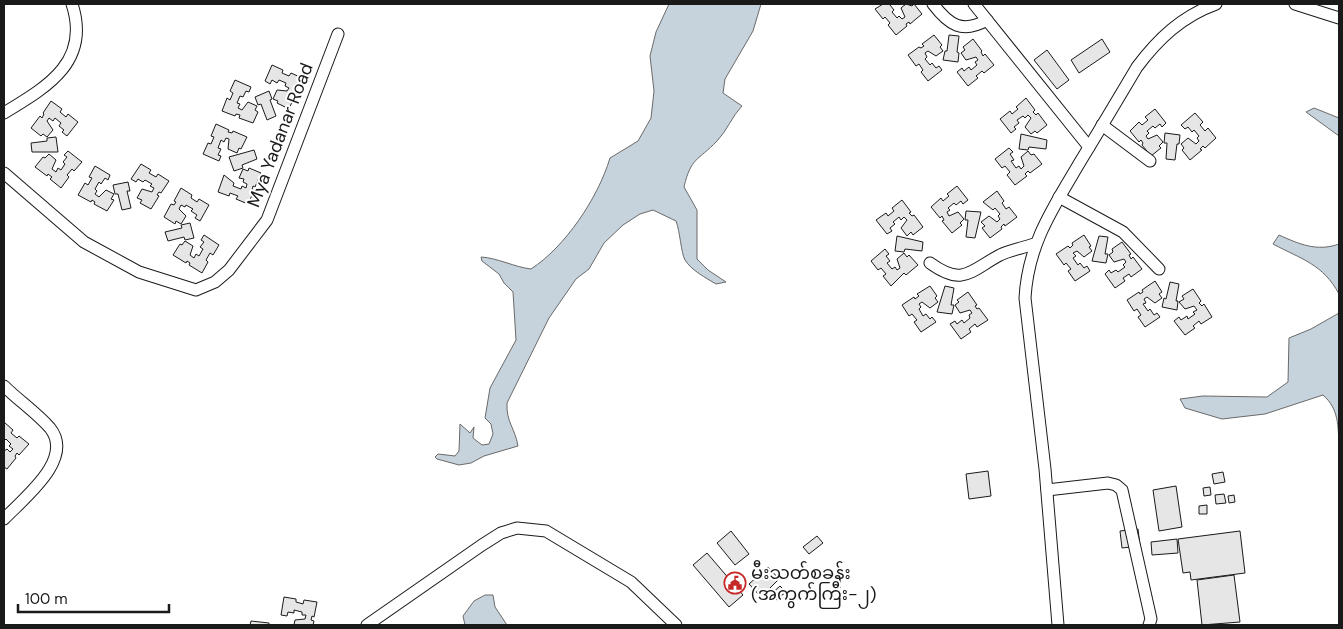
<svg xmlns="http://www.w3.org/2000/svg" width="1343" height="629" font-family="'DM Sans','Noto Sans Myanmar',sans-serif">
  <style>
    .water { fill: #c6d2dc; stroke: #6a6a6a }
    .building { fill: #e6e6e6; stroke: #1a1a1a }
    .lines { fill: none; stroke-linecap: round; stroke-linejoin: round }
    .minor-casing { stroke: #1a1a1a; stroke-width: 13 }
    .minor { stroke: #fff; stroke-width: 11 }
    .labels { text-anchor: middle; stroke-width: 4; stroke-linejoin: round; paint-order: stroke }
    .street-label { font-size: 18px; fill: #1a1a1a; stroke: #fff }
    .poi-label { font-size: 18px; fill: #1a1a1a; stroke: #fff; text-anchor: start }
  </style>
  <rect width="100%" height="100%" fill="#fff"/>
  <g class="water">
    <path d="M669,4H761L753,31L725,79L723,93L742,106C732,116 727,131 717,141C698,161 691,157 684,187L697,210V259L708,270L726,282L716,284C706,278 691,270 685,260C681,253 680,231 676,221L653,210L640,214L623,225L604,243L589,269L576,279L549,318L507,403C506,422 515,428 518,446L484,456L471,463L459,465L437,459L435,457L438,454L455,456L459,451L460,424L470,433L474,427L473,438L482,445L489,444L493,434L491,424L485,418L490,388L516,340L513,292L504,283L499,274L482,261L481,257C498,258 514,267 531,269C565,247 598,198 610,158L638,141L651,118L654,91L650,56L656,32Z"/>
    <polygon points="1314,108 1339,118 1339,136 1306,112"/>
    <path d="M1279,235C1299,244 1317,252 1339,244V294C1323,264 1301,259 1273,244Z"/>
    <path d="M1339,313V446C1338,426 1339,409 1323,395L1265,414L1222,419L1185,408L1180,399L1203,396L1267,397L1288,382L1289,338L1311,329Z"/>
    <polygon points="485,595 493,595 495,607 507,625 465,625 463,616 474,601"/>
  </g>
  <g class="building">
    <polygon points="883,4 892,4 890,5 894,10 892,12 897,18 899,16 902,19 905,17 901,8 906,4 912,6 914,4 922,14 910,24 909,22 906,24 907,26 896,35 888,25 890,23 885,17 883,19 875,9"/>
    <polygon points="934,35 942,45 940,47 943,51 936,56 928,51 925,53 927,57 925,59 930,65 932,63 936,68 939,66 942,70 928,81 921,72 923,70 919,64 916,66 908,55 919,47 921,48 924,46 922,44"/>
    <polygon points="949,35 959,36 957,52 959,53 958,62 943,60 945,51 947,51"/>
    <polygon points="973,39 982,51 981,52 983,56 985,54 994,65 984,73 982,71 976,76 978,78 968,86 957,72 962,68 964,71 969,67 971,70 977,65 975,62 978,60 976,57 966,60 961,53 965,50 963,47"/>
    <polygon points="1102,39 1110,52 1079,73 1071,60"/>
    <polygon points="1047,50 1069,80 1057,89 1034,60"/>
    <polygon points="272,65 283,70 282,73 289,76 291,73 302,78 296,91 294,90 293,94 295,95 289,109 277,103 278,101 273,99 277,90 287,91 289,88 285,86 286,83 279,80 277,83 272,80 270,84 265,81"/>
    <polygon points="235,80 251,87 249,92 246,91 243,97 240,96 237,103 240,104 238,108 242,110 248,102 257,106 255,110 258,112 253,123 239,118 240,115 236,114 235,116 222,111 227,98 230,100 233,93 230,91"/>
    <polygon points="269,91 272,99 270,100 276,116 267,120 261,104 258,105 255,97"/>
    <polygon points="1026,98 1035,110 1033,112 1036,115 1038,113 1047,125 1037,133 1035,131 1031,134 1025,127 1031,118 1028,115 1025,118 1023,116 1017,120 1019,123 1014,127 1016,129 1011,133 1000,119 1010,111 1012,114 1018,109 1016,107"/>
    <polygon points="51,101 62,109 60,112 66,117 68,114 78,122 67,136 62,132 64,130 59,126 61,123 55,118 53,121 49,118 47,121 53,130 47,137 43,134 41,136 31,128 40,116 42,118 44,114 43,113"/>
    <polygon points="1155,109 1166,123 1162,127 1160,124 1155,128 1153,126 1147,131 1149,133 1146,136 1148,139 1157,135 1163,142 1159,146 1161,148 1151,156 1142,145 1143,143 1141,140 1139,142 1130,131 1139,122 1142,125 1148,120 1145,117"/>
    <polygon points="1195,113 1203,122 1200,125 1205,131 1208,128 1216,138 1205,148 1203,146 1200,149 1202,150 1190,160 1182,150 1184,148 1181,144 1188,138 1196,144 1199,141 1197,138 1199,136 1194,130 1192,132 1188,127 1185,129 1181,125"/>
    <polygon points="216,124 229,130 228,132 232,133 233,131 247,137 241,149 239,148 237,153 228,149 229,139 226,138 224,142 221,140 218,148 221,149 218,155 221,156 219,161 203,154 208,143 211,144 214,137 211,136"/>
    <polygon points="1165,133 1180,135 1179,144 1177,144 1175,160 1166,159 1167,143 1164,143"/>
    <polygon points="1021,134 1047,140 1046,149 1029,147 1028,150 1019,149"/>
    <polygon points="56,137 58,152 32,152 31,143 47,141 47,138"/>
    <polygon points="1009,148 1013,152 1010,154 1014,160 1011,161 1016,168 1019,166 1021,169 1024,166 1021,157 1028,151 1031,155 1034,154 1042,164 1030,173 1028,171 1025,174 1027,176 1015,185 1007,175 1010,172 1005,166 1002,168 995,159"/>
    <polygon points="254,150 257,159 242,165 243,168 234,171 229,157"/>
    <polygon points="68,151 82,162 74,171 72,169 67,175 69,177 61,188 50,179 52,177 48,174 47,176 35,167 43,157 45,158 49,154 56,160 52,169 56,172 58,168 61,170 65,164 63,162 67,157 64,155"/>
    <polygon points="141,164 151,170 149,173 156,177 158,174 169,181 161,193 159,192 157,195 159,196 151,209 140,203 142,200 137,198 142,189 152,192 154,188 150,186 152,184 145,180 143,182 138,179 136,182 131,179"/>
    <polygon points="95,166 110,175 108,180 105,178 101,184 99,182 95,189 97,191 95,194 99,197 106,190 114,194 111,199 114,200 107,211 94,204 95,202 92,200 91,202 78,195 85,183 88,185 92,178 89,177"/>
    <polygon points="249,168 261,173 255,187 253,186 252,190 254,191 248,204 236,199 238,196 230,193 229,196 218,192 224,175 234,183 233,186 241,189 242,186 246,188 247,184 243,182 244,179 239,178 243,169 248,171"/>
    <polygon points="128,182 130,191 127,191 131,208 122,210 118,194 115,194 113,185"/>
    <polygon points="957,186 968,200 963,204 961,201 956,205 954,203 948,208 950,210 947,212 949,216 958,212 964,219 960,223 962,225 952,233 942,221 944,220 942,216 940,218 931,207 941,198 943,201 949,196 947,194"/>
    <polygon points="181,188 192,195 191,198 197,202 199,199 209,205 200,221 195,218 197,215 191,211 193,209 186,205 185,207 181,205 179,209 186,216 181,224 176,221 175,224 164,217 171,204 174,205 176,202 174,201"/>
    <polygon points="997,191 1004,201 1002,203 1006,209 1009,207 1017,217 1005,226 1004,224 1001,227 1002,229 990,238 982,228 985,226 981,222 989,216 997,222 1000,219 998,216 1000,214 995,208 993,210 983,202"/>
    <polygon points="902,200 911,212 909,213 912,216 914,215 923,227 913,235 911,232 907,236 901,228 907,220 904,217 901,220 899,217 893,222 895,224 890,228 892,231 887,234 876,220 886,213 888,216 894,211 892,208"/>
    <polygon points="966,211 981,212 975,238 966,237 968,220 965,220"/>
    <polygon points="190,223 194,238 185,240 184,237 168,241 165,232 182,228 181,225"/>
    <polygon points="204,235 219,245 213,255 210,253 206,260 208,262 202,273 189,265 190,263 187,261 186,263 173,255 180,244 182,245 185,241 193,246 190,255 194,258 196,254 199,256 203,249 200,247 204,242 201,240"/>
    <polygon points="1084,235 1091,246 1089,247 1092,251 1084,257 1077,251 1073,253 1076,256 1073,258 1078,265 1080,263 1084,268 1087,266 1090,271 1075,281 1068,271 1071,269 1066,263 1064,265 1056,254 1068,246 1070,248 1073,245 1072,243"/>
    <polygon points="897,236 923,242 922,251 905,249 904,252 895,251"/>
    <polygon points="1099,236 1108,237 1105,254 1108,254 1106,263 1092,261"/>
    <polygon points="1122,242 1131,254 1129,255 1131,259 1133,257 1142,269 1131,277 1129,274 1123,278 1125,281 1115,288 1105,274 1109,270 1111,273 1116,270 1118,272 1125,267 1123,265 1126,262 1124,259 1114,262 1109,255 1113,252 1112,249"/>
    <polygon points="885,249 889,254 886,256 890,261 887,263 892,269 895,267 897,270 900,268 897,259 904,253 907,257 909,255 918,265 906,275 904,273 891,286 883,276 886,274 881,268 878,270 871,261"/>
    <polygon points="1155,281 1162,292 1159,294 1162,298 1155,303 1147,297 1144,299 1146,303 1143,304 1148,311 1150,309 1154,315 1157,313 1160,317 1145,327 1138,317 1141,315 1137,309 1134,311 1127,300 1139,292 1140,294 1143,292 1142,290"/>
    <polygon points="1170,282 1179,284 1176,301 1178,301 1177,310 1162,307 1164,298 1166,299"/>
    <polygon points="930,286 937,296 935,298 938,302 930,308 922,302 919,304 921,307 919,309 923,316 926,314 930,319 932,317 936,322 921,332 914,322 917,320 912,314 909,316 902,305 914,297 915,299 919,296 917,294"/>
    <polygon points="945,286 954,288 951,305 954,305 952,314 937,312"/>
    <polygon points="1193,289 1201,301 1199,303 1202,306 1204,304 1212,317 1201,324 1199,321 1193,326 1195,328 1185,335 1174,321 1179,317 1181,320 1187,316 1188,319 1195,314 1193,312 1197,310 1194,306 1185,309 1179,302 1184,299 1182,296"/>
    <polygon points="968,292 977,305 975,306 977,309 979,308 988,320 977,327 975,324 969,329 971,332 961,339 950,324 955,321 957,324 962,320 964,323 970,318 969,315 972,313 970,310 960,313 955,305 959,302 957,300"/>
    <polygon points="4,422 13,430 11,433 17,438 19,436 29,444 19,455 17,453 15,456 16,458 7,469 4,467 4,451 7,449 10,452 13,449 9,446 11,444 6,439 4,441"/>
    <polygon points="988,471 991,496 969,499 966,474"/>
    <polygon points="1223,472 1225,482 1214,484 1212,474"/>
    <polygon points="1176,486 1182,527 1159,531 1153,490"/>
    <polygon points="1210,487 1211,495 1204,496 1203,488"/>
    <polygon points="1224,494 1226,503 1216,504 1215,495"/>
    <polygon points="1234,495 1235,502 1229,503 1228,496"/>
    <polygon points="1207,505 1207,514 1199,514 1199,506"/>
    <polygon points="1138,529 1140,546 1122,548 1120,531"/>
    <polygon points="731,531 749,554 735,565 717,543"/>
    <polygon points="1240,531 1245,573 1191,580 1190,572 1183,573 1178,539"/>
    <polygon points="817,536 823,543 809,554 803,547"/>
    <polygon points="1177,539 1178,553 1152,555 1151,542"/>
    <polygon points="707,553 743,595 729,607 693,565"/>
    <polygon points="768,567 779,579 761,597 749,584"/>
    <polygon points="1234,575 1240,622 1202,625 1197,580"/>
    <polygon points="780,586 786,592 776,600 771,594"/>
    <polygon points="284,597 296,599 296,602 303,604 304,600 317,602 314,617 312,616 311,620 314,621 313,625 294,625 295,620 305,619 306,615 302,615 302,612 294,610 294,613 288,612 287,616 281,615"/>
    <polygon points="251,621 269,623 269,625 250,625"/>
  </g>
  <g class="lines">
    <g class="minor-casing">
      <g id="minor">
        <path d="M933,4C949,25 962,34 987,20"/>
        <polyline points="974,4 1089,147"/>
        <polyline points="1295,4 1339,18"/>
        <path d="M4,113C47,87 91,62 72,4"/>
        <polyline points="1102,125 1150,161"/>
        <polyline points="4,173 84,242 139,272 196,290 215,282 229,270 267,220 338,34"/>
        <polyline points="1059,197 1123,232 1159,269"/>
        <path d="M930,263C963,287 970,271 1000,255C1010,250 1023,248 1034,244"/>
        <path d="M4,386C18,400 37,413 50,428C75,459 24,498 4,519"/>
        <polyline points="1047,490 1108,483 1116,485 1122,490 1151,619 1149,625"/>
        <polyline points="367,625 482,545 501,533 517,528 546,531 631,582 676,625"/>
        <path d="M1058,625L1045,469L1025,298C1028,244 1053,208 1080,162C1099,131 1118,99 1137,67C1158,39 1182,16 1216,4"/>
      </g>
    </g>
    <use href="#minor" class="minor"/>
  </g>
  <defs>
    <g id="civic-ring" transform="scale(1.125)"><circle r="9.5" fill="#fff" stroke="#c62828" stroke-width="1.5"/><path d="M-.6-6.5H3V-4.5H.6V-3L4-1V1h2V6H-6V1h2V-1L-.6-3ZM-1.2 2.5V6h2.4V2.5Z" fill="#c62828"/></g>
  </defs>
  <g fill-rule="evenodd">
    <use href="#civic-ring" x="735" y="583"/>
  </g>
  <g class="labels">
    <g class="street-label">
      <text transform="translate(280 135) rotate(-69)" y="6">Mya Yadanar Road</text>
    </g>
    <g class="poi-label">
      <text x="751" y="579">မီးသတ်စခန်း<tspan x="751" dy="21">(အကွက်ကြီး-၂)</tspan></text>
    </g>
  </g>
  <rect width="1343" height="629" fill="none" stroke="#1a1a1a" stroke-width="10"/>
  <path d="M18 604v8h151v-8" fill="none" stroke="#1a1a1a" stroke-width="2.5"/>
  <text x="25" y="604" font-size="15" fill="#1a1a1a" stroke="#ffffff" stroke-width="4" paint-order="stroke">100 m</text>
</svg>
